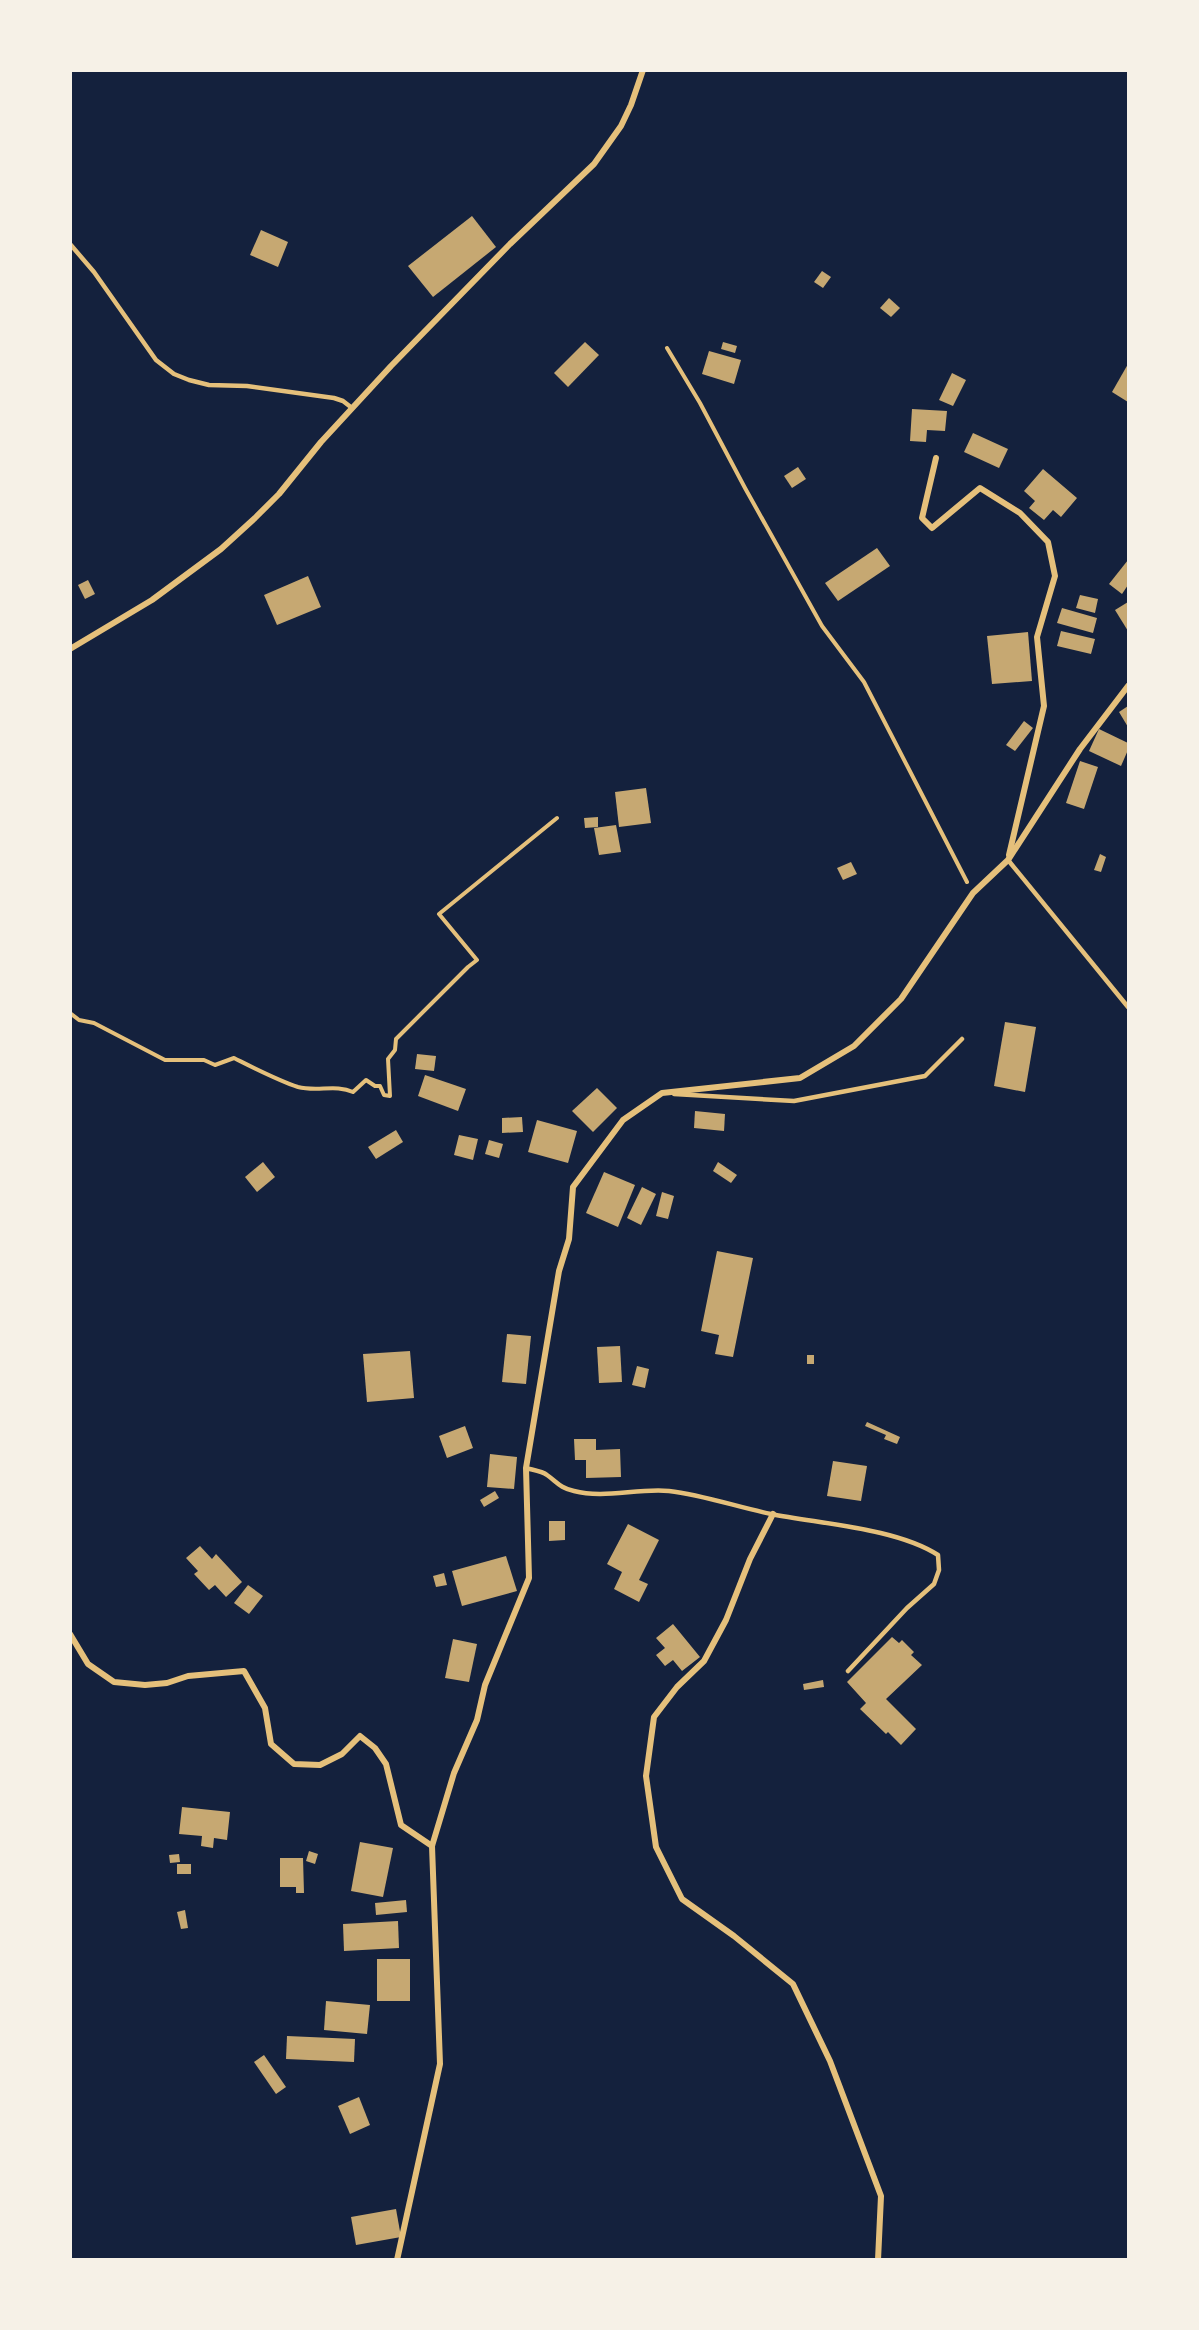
<svg xmlns="http://www.w3.org/2000/svg" width="1199" height="2330" font-family="'Titillium Web',sans-serif">
  <style>
    .building { fill: #c6a872 }
    .lines { fill: none; stroke-linecap: round; stroke-linejoin: round }
    .path { stroke: #e5c07b; stroke-width: 4 }
    .service { stroke: #e5c07b; stroke-width: 4.5 }
    .minor { stroke: #e5c07b; stroke-width: 6 }
  </style>
  <rect width="100%" height="100%" fill="#14213d"/>
  <g class="building">
    <polygon points="472,216 496,247 433,297 408,266"/>
    <polygon points="261,230 288,242 278,267 250,255"/>
    <polygon points="822,271 831,277 823,288 814,282"/>
    <polygon points="889,298 900,308 891,317 880,308"/>
    <polygon points="585,342 599,355 568,387 554,373"/>
    <polygon points="723,342 737,346 735,353 721,349"/>
    <polygon points="709,351 741,360 734,384 702,374"/>
    <polygon points="1128,364 1128,402 1112,392"/>
    <polygon points="952,373 966,380 953,406 939,400"/>
    <polygon points="912,409 947,411 945,431 927,430 926,442 910,441"/>
    <polygon points="973,433 1008,449 999,468 964,452"/>
    <polygon points="798,467 806,479 792,488 784,476"/>
    <polygon points="1043,469 1077,498 1061,517 1053,510 1044,520 1029,508 1035,501 1024,491"/>
    <polygon points="877,548 890,566 838,601 825,583"/>
    <polygon points="1128,560 1128,585 1122,594 1109,584"/>
    <polygon points="308,576 321,607 277,625 264,595"/>
    <polygon points="88,580 95,594 85,599 78,585"/>
    <polygon points="1080,595 1098,599 1095,613 1076,608"/>
    <polygon points="1128,602 1128,631 1115,610"/>
    <polygon points="1062,608 1097,618 1093,633 1057,623"/>
    <polygon points="1061,631 1095,639 1091,654 1057,646"/>
    <polygon points="1028,632 1032,681 992,684 987,636"/>
    <polygon points="1128,706 1128,727 1119,712"/>
    <polygon points="1024,721 1033,728 1015,751 1006,745"/>
    <polygon points="1099,729 1128,743 1128,750 1121,766 1089,751"/>
    <polygon points="1080,761 1098,767 1084,809 1066,803"/>
    <polygon points="646,788 651,823 619,827 615,792"/>
    <polygon points="598,817 598,827 585,828 584,818"/>
    <polygon points="616,825 621,852 599,855 594,828"/>
    <polygon points="1100,854 1106,857 1101,872 1094,870"/>
    <polygon points="851,862 857,874 843,880 837,868"/>
    <polygon points="1005,1022 1036,1027 1025,1092 994,1086"/>
    <polygon points="417,1054 436,1056 434,1071 415,1069"/>
    <polygon points="425,1075 466,1089 458,1111 418,1096"/>
    <polygon points="597,1088 617,1108 593,1132 572,1111"/>
    <polygon points="695,1111 725,1114 724,1131 694,1128"/>
    <polygon points="522,1117 523,1132 502,1133 502,1118"/>
    <polygon points="537,1120 577,1131 568,1163 528,1152"/>
    <polygon points="396,1130 403,1142 376,1159 368,1147"/>
    <polygon points="459,1135 478,1139 473,1160 454,1155"/>
    <polygon points="489,1140 503,1144 499,1158 485,1154"/>
    <polygon points="263,1162 275,1177 257,1192 245,1177"/>
    <polygon points="718,1162 737,1175 731,1183 713,1171"/>
    <polygon points="604,1172 635,1185 618,1227 586,1213"/>
    <polygon points="642,1187 656,1194 641,1225 627,1218"/>
    <polygon points="662,1192 674,1196 668,1219 656,1216"/>
    <polygon points="717,1251 753,1258 733,1357 715,1354 719,1335 701,1331"/>
    <polygon points="507,1334 531,1336 526,1384 502,1382"/>
    <polygon points="620,1346 622,1382 599,1383 597,1347"/>
    <polygon points="410,1351 414,1398 367,1402 363,1354"/>
    <rect x="807" y="1355" width="7" height="9"/>
    <polygon points="637,1366 649,1369 645,1388 632,1385"/>
    <polygon points="867,1422 900,1437 897,1444 884,1439 886,1435 865,1426"/>
    <polygon points="465,1426 473,1448 447,1458 439,1436"/>
    <polygon points="574,1439 596,1439 596,1450 620,1449 621,1477 586,1478 586,1460 575,1460"/>
    <polygon points="490,1454 517,1457 514,1489 487,1487"/>
    <polygon points="833,1461 867,1466 861,1501 827,1496"/>
    <polygon points="495,1491 499,1498 484,1507 480,1500"/>
    <polygon points="549,1521 565,1521 565,1540 549,1541"/>
    <polygon points="628,1524 659,1540 639,1580 648,1584 639,1602 614,1589 622,1572 607,1564"/>
    <polygon points="200,1546 212,1559 216,1554 242,1582 226,1597 215,1585 209,1590 194,1574 198,1571 186,1558"/>
    <polygon points="506,1556 517,1591 462,1606 452,1571"/>
    <polygon points="444,1573 447,1585 436,1587 433,1576"/>
    <polygon points="248,1585 263,1596 249,1614 234,1603"/>
    <polygon points="673,1624 700,1657 682,1671 673,1660 665,1666 656,1655 665,1648 656,1638"/>
    <polygon points="892,1637 899,1643 902,1640 914,1652 911,1655 922,1665 886,1699 916,1729 901,1745 888,1732 886,1734 860,1709 866,1703 847,1682"/>
    <polygon points="453,1639 477,1644 469,1682 445,1678"/>
    <polygon points="823,1680 824,1687 804,1690 803,1684"/>
    <polygon points="182,1807 230,1812 227,1840 214,1838 213,1848 201,1846 202,1836 179,1834"/>
    <polygon points="360,1842 393,1848 383,1897 351,1891"/>
    <polygon points="309,1851 318,1854 315,1864 306,1861"/>
    <polygon points="179,1854 180,1862 170,1863 169,1855"/>
    <polygon points="280,1858 303,1858 304,1893 296,1893 296,1887 280,1887"/>
    <rect x="177" y="1864" width="14" height="10"/>
    <polygon points="406,1900 407,1912 376,1915 375,1903"/>
    <polygon points="185,1910 188,1928 181,1929 177,1912"/>
    <polygon points="398,1921 399,1948 344,1951 343,1924"/>
    <rect x="377" y="1959" width="33" height="42"/>
    <polygon points="326,2001 370,2005 367,2034 324,2030"/>
    <polygon points="287,2036 355,2039 354,2062 286,2059"/>
    <polygon points="264,2055 286,2087 276,2094 254,2062"/>
    <polygon points="359,2097 370,2125 350,2134 338,2106"/>
    <polygon points="396,2209 401,2237 356,2245 351,2217"/>
  </g>
  <g class="lines">
    <g class="path">
      <polyline points="667,348 700,403 745,488 822,626 864,682 967,882"/>
      <path d="M70,1013L79,1020L94,1023L165,1060H204L215,1065L234,1058C254,1068 277,1080 298,1087C317,1092 336,1084 353,1092L366,1080L375,1086H380L384,1095L390,1096L388,1059L395,1050L396,1039L468,967L477,960L439,914L557,818"/>
    </g>
    <g class="service">
      <polyline points="70,244 94,272 156,360 174,374 189,380 209,385 247,386 334,398 343,401 352,408"/>
      <polyline points="1008,860 1128,1007"/>
      <polyline points="674,1094 794,1101 925,1076 962,1039"/>
      <path d="M526,1468C533,1470 542,1471 547,1475C557,1482 560,1488 574,1491C604,1499 637,1488 669,1491C703,1495 737,1507 771,1514C821,1524 896,1528 938,1555L939,1570L934,1584L907,1608L848,1671"/>
    </g>
    <g class="minor">
      <polyline points="936,458 922,518 932,528 980,488 1020,513 1048,542 1055,576 1037,637 1044,706 1009,855"/>
      <polyline points="70,649 152,600 221,549 255,518 279,494 321,442 391,366 510,244 594,164 621,126 631,105 643,70"/>
      <polyline points="773,1514 750,1559 726,1620 704,1661 677,1687 654,1717 646,1776 656,1847 682,1899 734,1936 793,1984 830,2061 881,2196 878,2260"/>
      <polyline points="70,1634 88,1664 114,1682 145,1685 167,1683 188,1676 244,1671 265,1708 271,1744 294,1764 320,1765 342,1754 360,1736 375,1748 386,1764 401,1825 432,1846"/>
      <polyline points="397,2260 440,2064 432,1846 454,1773 477,1720 485,1685 529,1578 526,1468 559,1271 569,1239 573,1187 623,1120 662,1093 800,1078 854,1046 901,999 973,893 1008,860 1080,749 1128,686"/>
    </g>
  </g>
  <rect width="1199" height="2330" fill="none" stroke="#f6f1e7" stroke-width="144"/>
</svg>
